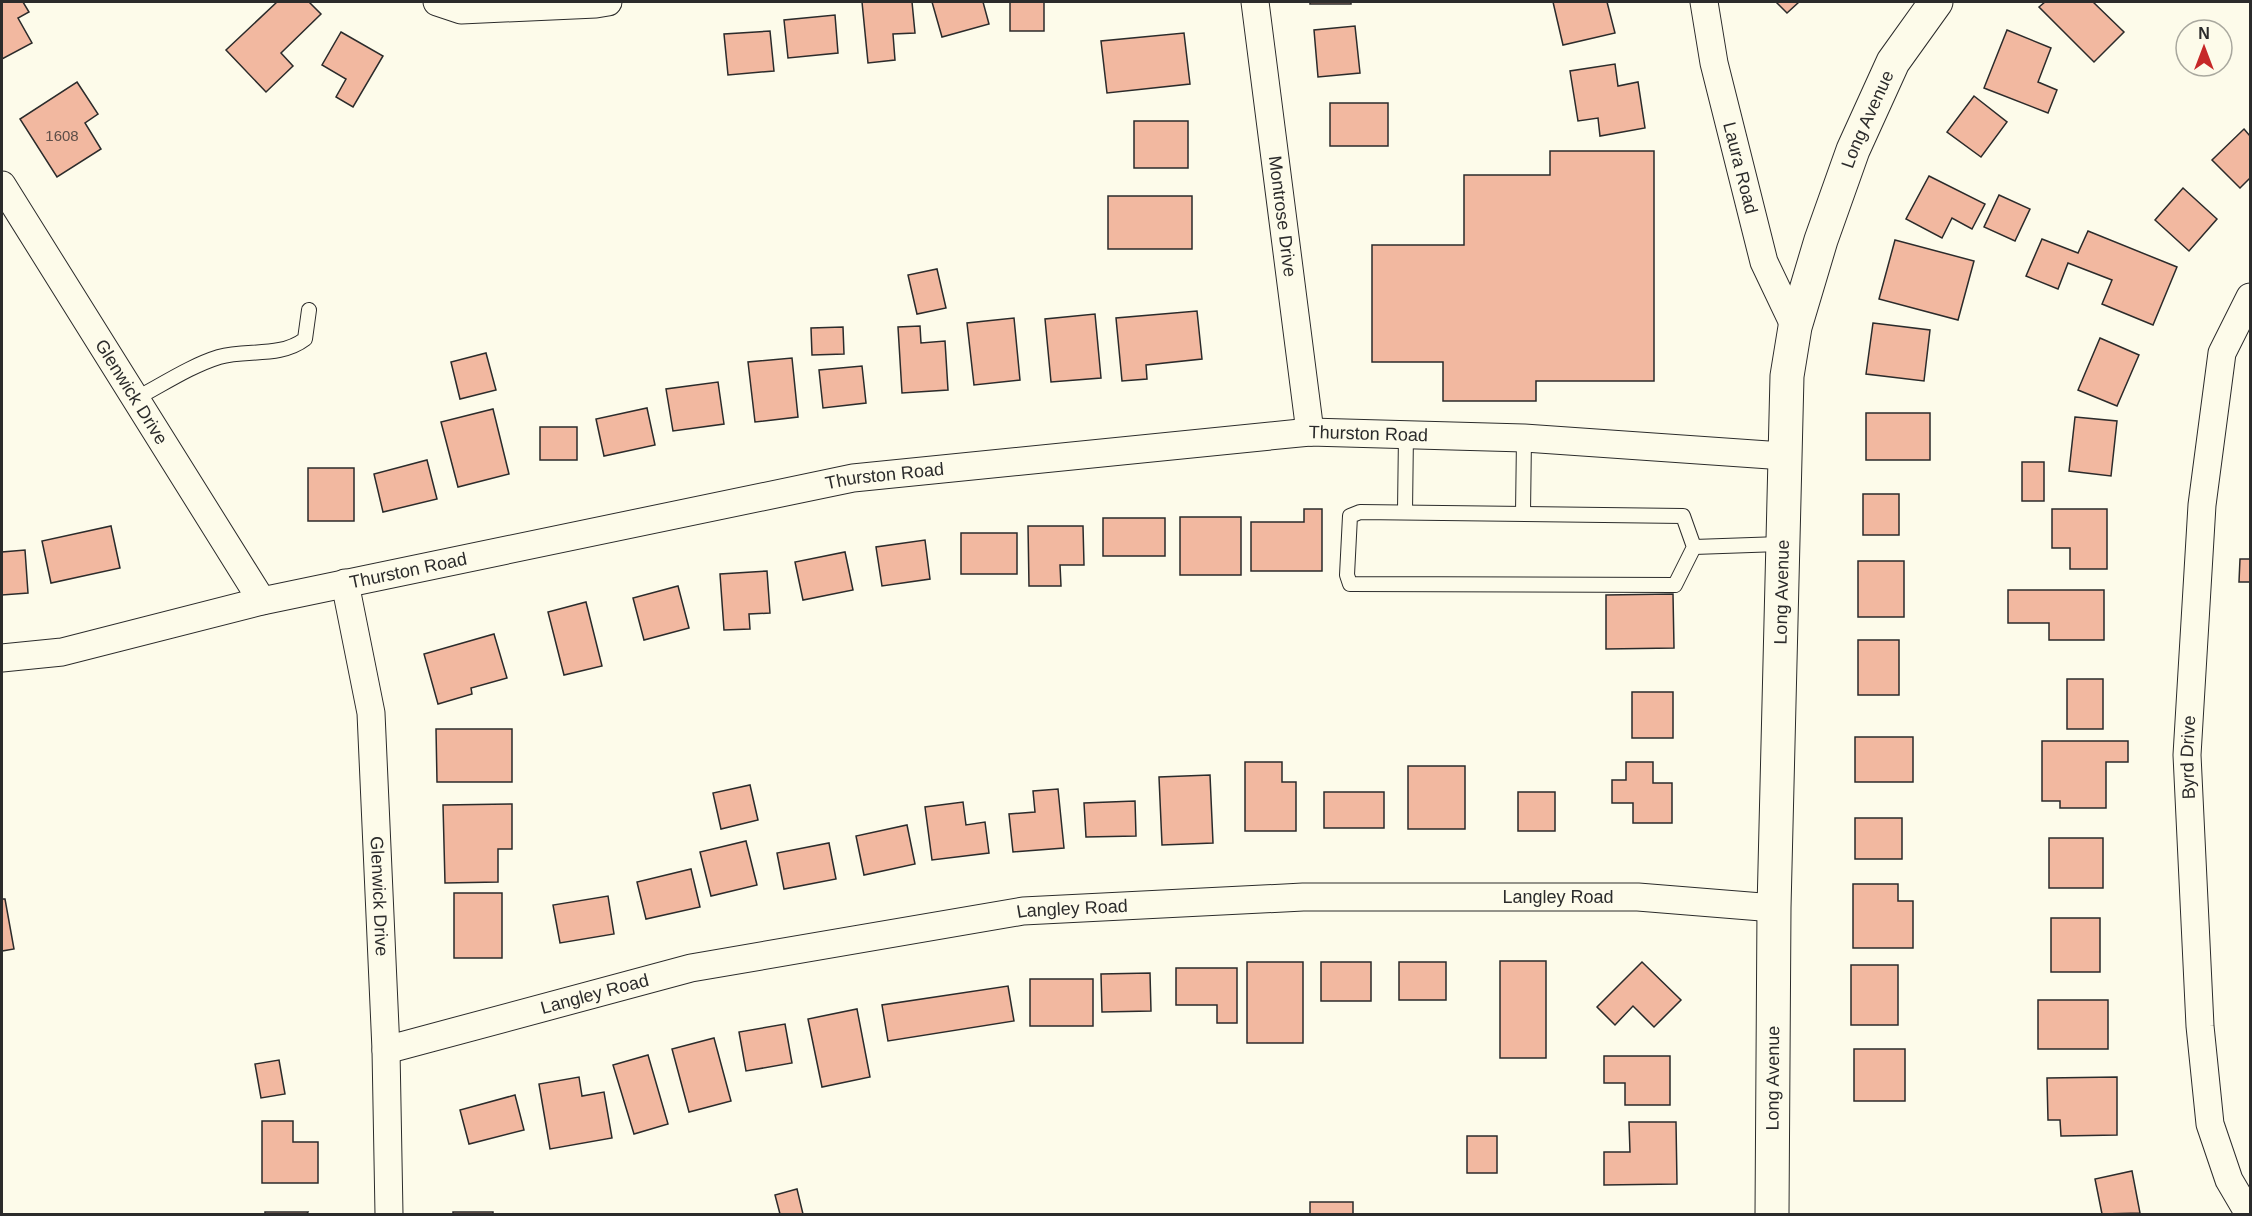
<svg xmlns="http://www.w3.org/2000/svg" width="2252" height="1216" font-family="Arial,sans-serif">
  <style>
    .building { fill: #f2b8a0; stroke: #2b2b2b; stroke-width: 1.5 }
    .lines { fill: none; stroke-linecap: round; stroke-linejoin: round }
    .lane-casing { stroke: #2b2b2b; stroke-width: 16 }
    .street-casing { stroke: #2b2b2b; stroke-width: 29 }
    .secondary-casing { stroke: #2b2b2b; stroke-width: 35 }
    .lane { stroke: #fdfbea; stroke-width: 14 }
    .street { stroke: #fdfbea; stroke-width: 27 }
    .secondary { stroke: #fdfbea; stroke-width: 33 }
    .labels { text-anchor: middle; stroke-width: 4.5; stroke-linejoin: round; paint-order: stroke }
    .number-label { font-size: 15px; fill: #5d4e48 }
    .street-label { font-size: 18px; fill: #2b2b2b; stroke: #fdfbea }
  </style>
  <rect width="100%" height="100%" fill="#fdfbea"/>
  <g class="building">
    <polygon points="2,2 23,2 29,12 18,18 32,43 2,59"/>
    <polygon points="277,2 309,2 321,14 281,53 293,66 266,92 226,50"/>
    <polygon points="862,2 912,2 915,33 893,34 895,60 868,63"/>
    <polygon points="932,2 983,2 989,24 942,37"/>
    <rect x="1010" y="2" width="34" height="29"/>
    <rect x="1310" y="2" width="41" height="2"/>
    <polygon points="1553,2 1607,2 1615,33 1563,45"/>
    <polygon points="1776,2 1799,2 1787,13"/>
    <polygon points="2045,2 2093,2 2124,32 2094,62 2039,7"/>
    <polygon points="835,15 838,53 788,58 784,20"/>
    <polygon points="1355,26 1360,73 1318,77 1314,30"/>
    <polygon points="2007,30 2051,48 2038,82 2057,90 2048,113 1984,88"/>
    <polygon points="770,31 774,71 728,75 724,34"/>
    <polygon points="341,32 383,56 353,107 336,97 346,79 322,65"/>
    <polygon points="1184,33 1190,84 1107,93 1101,41"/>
    <polygon points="1615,64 1618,86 1638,82 1645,128 1600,136 1598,118 1578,121 1570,71"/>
    <polygon points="77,82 98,114 85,123 101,149 57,177 20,119"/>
    <polygon points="1974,96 2007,122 1981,157 1947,132"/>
    <rect x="1330" y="103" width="58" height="43"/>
    <rect x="1134" y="121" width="54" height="47"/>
    <polygon points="2244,129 2250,136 2250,178 2240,188 2212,160"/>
    <polygon points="1550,151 1654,151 1654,381 1536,381 1536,401 1443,401 1443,362 1372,362 1372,245 1464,245 1464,175 1550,175"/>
    <polygon points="1929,176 1985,204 1972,229 1952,218 1942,238 1906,219"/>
    <polygon points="2183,188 2217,219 2189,251 2155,220"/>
    <polygon points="1999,195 2030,209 2015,241 1984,227"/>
    <rect x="1108" y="196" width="84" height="53"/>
    <polygon points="2088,231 2177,267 2153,325 2102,304 2112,280 2068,263 2058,289 2026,276 2042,239 2078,253"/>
    <polygon points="1895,240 1974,261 1958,320 1879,299"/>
    <polygon points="937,269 946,308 917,314 908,275"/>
    <polygon points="1197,311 1202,359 1146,365 1147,379 1122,381 1116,318"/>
    <polygon points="1095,314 1101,378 1051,382 1045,319"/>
    <polygon points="1014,318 1020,380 974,385 967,323"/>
    <polygon points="1873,323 1930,330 1924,381 1866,374"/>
    <polygon points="920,326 921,343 945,341 948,390 902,393 898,327"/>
    <polygon points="843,327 844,354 812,355 811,328"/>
    <polygon points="2100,338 2139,355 2117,406 2078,390"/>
    <polygon points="486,353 496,390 460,399 451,362"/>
    <polygon points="792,358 798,417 755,422 748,362"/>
    <polygon points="862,366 866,403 823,408 819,370"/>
    <polygon points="718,382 724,424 673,431 666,389"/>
    <polygon points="647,408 655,445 604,456 596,419"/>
    <polygon points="493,409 509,474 458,487 441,422"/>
    <rect x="1866" y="413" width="64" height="47"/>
    <polygon points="2075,417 2117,421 2111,476 2069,471"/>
    <rect x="540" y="427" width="37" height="33"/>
    <polygon points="427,460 437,499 383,512 374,474"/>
    <rect x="2022" y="462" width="22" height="39"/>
    <rect x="308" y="468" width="46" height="53"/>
    <rect x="1863" y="494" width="36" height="41"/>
    <polygon points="1304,509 1322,509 1322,571 1251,571 1251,522 1304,522"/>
    <polygon points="2052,509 2107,509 2107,569 2070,569 2070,548 2052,548"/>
    <rect x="1180" y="517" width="61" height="58"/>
    <rect x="1103" y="518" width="62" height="38"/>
    <polygon points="111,526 120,568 51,583 42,541"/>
    <polygon points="1028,526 1083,526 1084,565 1060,565 1061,586 1029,586"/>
    <rect x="961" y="533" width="56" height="41"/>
    <polygon points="925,540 930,579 882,586 876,547"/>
    <polygon points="25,550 28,593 2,595 2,552"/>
    <polygon points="845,552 853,590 803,600 795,562"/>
    <polygon points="2240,559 2250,559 2250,582 2239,582"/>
    <rect x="1858" y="561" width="46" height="56"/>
    <polygon points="767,571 770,613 749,614 750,629 724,630 720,574"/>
    <polygon points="678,586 689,628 644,640 633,598"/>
    <polygon points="2008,590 2104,590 2104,640 2049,640 2049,623 2008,623"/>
    <polygon points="1673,594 1674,648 1606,649 1606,595"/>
    <polygon points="586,602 602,666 564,675 548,612"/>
    <polygon points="494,634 507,678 471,688 472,694 438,704 424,654"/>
    <rect x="1858" y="640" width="41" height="55"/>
    <rect x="2067" y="679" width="36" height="50"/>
    <rect x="1632" y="692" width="41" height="46"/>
    <polygon points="436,729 512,729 512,782 437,782"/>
    <rect x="1855" y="737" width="58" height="45"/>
    <polygon points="2042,741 2128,741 2128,762 2106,762 2106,808 2060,808 2060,801 2042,801"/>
    <polygon points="1245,762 1282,762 1282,782 1296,782 1296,831 1245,831"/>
    <polygon points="1626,762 1653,762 1653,783 1672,783 1672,823 1633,823 1633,803 1612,803 1612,780 1626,780"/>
    <rect x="1408" y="766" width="57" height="63"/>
    <polygon points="1210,775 1213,843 1162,845 1159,777"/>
    <polygon points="750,785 758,820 721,829 713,793"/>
    <polygon points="1058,789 1064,848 1013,852 1009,814 1035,812 1033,791"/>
    <rect x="1324" y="792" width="60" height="36"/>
    <rect x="1518" y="792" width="37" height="39"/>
    <polygon points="1135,801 1136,836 1086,837 1084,803"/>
    <polygon points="963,802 966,825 985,822 989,853 932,860 925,807"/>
    <polygon points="512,804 512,849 498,849 498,882 445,883 443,805"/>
    <rect x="1855" y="818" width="47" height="41"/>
    <polygon points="907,825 915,864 864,875 856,836"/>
    <rect x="2049" y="838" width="54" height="50"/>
    <polygon points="746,841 757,885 711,896 700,852"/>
    <polygon points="829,843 836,879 784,889 777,853"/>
    <polygon points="691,869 700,907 646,919 637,882"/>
    <polygon points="1853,884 1898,884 1898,901 1913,901 1913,948 1853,948"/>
    <rect x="454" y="893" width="48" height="65"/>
    <polygon points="608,896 614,934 560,943 553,905"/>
    <polygon points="2,899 5,899 14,949 2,951"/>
    <rect x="2051" y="918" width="49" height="54"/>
    <rect x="1500" y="961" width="46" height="97"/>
    <rect x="1247" y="962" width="56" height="81"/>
    <rect x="1321" y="962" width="50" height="39"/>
    <rect x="1399" y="962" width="47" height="38"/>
    <polygon points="1642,962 1681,1000 1654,1027 1633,1006 1615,1025 1597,1007"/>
    <rect x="1851" y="965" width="47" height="60"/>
    <polygon points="1176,968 1237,968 1237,1023 1217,1023 1217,1005 1176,1005"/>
    <polygon points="1150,973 1151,1011 1102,1012 1101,974"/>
    <rect x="1030" y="979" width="63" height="47"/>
    <polygon points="1008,986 1014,1021 888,1041 882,1005"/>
    <rect x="2038" y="1000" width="70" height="49"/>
    <polygon points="857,1009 870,1077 822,1087 808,1019"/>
    <polygon points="785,1024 792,1063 746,1071 739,1032"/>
    <polygon points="714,1038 731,1101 689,1112 672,1049"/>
    <rect x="1854" y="1049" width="51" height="52"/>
    <polygon points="648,1055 668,1124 634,1134 613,1065"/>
    <polygon points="1604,1056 1670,1056 1670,1105 1625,1105 1625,1083 1604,1083"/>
    <polygon points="279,1060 285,1094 261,1098 255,1064"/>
    <polygon points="579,1077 582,1096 604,1092 612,1138 550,1149 539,1084"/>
    <polygon points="2117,1077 2117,1135 2061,1136 2060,1120 2048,1120 2047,1078"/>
    <polygon points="515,1095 524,1130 469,1144 460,1110"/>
    <polygon points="262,1121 293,1121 293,1142 318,1142 318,1183 262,1183"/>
    <polygon points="1629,1122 1676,1122 1677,1184 1604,1185 1604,1152 1630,1152"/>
    <rect x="1467" y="1136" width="30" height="37"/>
    <polygon points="2132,1171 2140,1213 2102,1214 2095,1179"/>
    <polygon points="797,1189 803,1214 780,1214 775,1195"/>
    <rect x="1310" y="1202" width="43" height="12"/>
    <polygon points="265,1212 308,1212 307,1214 265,1214"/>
    <rect x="453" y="1212" width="40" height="2"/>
  </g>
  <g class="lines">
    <g class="lane-casing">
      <g id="lane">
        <path d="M135,399C162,385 190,366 219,357C247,349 280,358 305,339L309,310"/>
        <polyline points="1405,511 1406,434"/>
        <polygon points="1360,512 1683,516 1694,547 1675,585 1350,584 1347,575 1350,516"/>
        <polyline points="1523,513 1524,438"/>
        <polyline points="1694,547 1782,544"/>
      </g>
    </g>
    <g class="street-casing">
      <g id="street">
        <polyline points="437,2 461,10 596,4 608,2"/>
        <path id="s1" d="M1255,2L1310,432"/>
        <path id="s2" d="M1704,2L1714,63L1764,262L1795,327"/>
        <path id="s3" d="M2,185L262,601"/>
        <path id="s4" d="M345,583L371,713L386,1050L389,1214"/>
        <path id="s5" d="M2,658L62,652L262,601L853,478L1310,432L1524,438L1783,456"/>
        <path id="s6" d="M386,1050L691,968L1023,911L1303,897H1638L1774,908"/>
        <path id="s7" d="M2249,1214L2229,1180L2210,1124L2200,1026L2187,755L2202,505L2222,353L2250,297"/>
      </g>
    </g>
    <g class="secondary-casing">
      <g id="secondary">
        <path id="s8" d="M1772,1214L1774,908L1787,376L1795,327L1821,240L1853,150L1893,62L1936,2"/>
      </g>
    </g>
    <use href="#lane" class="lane"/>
    <use href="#street" class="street"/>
    <use href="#secondary" class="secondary"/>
  </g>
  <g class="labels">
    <g class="number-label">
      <text x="62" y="141">1608</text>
    </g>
    <g class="street-label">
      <text dy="6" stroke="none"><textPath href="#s8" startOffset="1108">Long Avenue</textPath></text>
      <text dy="6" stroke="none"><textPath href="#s2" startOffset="170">Laura Road</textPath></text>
      <text dy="6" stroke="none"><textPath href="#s1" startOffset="216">Montrose Drive</textPath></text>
      <text dy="6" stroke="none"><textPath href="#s3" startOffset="244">Glenwick Drive</textPath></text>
      <text dy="6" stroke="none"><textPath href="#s5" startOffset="1388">Thurston Road</textPath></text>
      <text dy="6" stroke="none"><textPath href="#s5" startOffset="902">Thurston Road</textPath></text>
      <text dy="6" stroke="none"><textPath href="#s5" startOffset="416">Thurston Road</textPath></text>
      <text dy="6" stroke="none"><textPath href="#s8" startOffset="622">Long Avenue</textPath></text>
      <text dy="6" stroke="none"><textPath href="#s7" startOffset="466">Byrd Drive</textPath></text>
      <text dy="6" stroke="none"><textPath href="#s4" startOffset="316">Glenwick Drive</textPath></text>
      <text dy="6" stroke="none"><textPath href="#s6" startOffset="1188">Langley Road</textPath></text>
      <text dy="6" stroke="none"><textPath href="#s6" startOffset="702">Langley Road</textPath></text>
      <text dy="6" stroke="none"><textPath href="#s6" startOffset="216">Langley Road</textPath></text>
      <text dy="6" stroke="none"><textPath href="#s8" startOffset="136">Long Avenue</textPath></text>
    </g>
  </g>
  <rect width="2252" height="1216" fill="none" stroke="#2b2b2b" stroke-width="6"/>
  <g transform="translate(2204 48)"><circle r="28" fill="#fdfbea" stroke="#a9a89e" stroke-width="1.5"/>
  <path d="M0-4.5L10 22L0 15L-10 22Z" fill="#c62828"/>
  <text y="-9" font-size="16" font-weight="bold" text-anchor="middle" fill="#2b2b2b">N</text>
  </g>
</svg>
